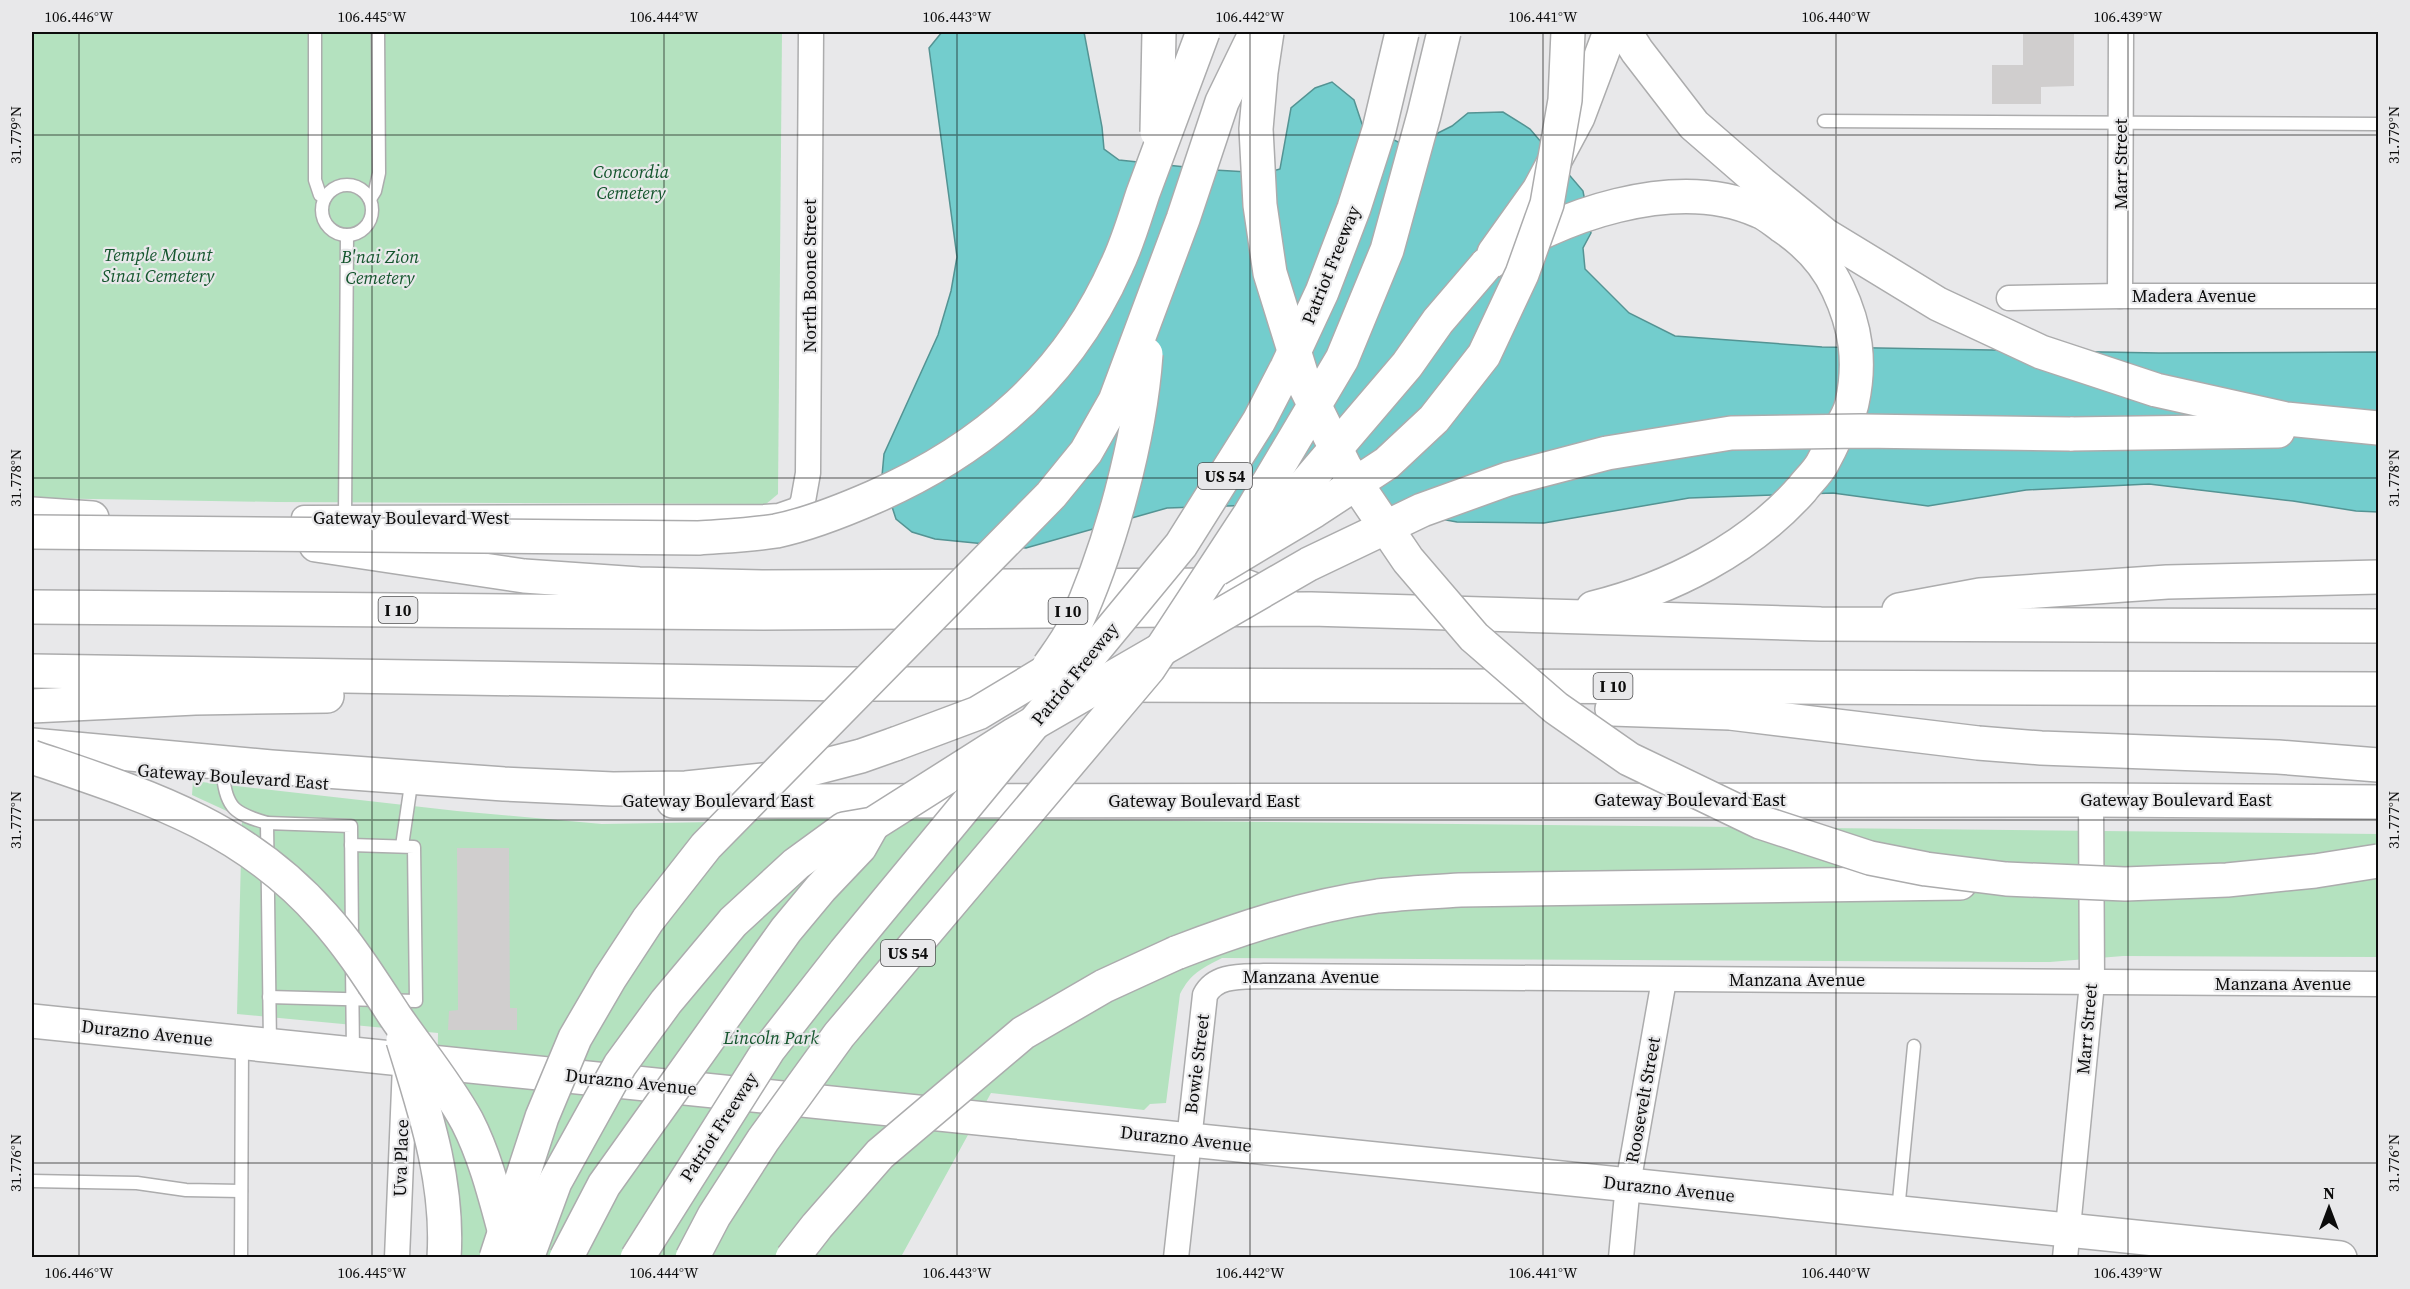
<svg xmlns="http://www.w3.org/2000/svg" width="2410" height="1289" font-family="'Source Serif 4',serif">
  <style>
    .green { fill: #b4e2bf }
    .water { fill: #73cdcd; stroke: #549393; stroke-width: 1.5 }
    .building { fill: #d0cece }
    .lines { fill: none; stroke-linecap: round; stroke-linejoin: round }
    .lane-casing { stroke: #acacad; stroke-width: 15 }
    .street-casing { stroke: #acacad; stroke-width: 27 }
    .secondary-casing { stroke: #acacad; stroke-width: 36 }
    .highway-casing { stroke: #acacad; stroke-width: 36 }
    .lane { stroke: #fff; stroke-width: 12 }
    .street { stroke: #fff; stroke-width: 24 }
    .secondary { stroke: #fff; stroke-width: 33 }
    .highway { stroke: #fff; stroke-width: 33 }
    .highway-bridge-casing { stroke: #acacad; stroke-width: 36; stroke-linecap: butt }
    .highway-bridge { stroke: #fff; stroke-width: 33 }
    .ticks { fill: none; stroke: #0c0c0c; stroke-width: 1.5; stroke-opacity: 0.45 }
    .labels { text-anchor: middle; stroke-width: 4.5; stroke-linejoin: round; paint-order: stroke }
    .shield { fill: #e8e8ea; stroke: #4e4e4f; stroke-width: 1.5 }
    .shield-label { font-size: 16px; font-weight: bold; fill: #0c0c0c }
    .street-label { font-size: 18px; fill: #0c0c0c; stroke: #e8e8ea }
    .park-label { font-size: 18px; font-style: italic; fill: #14552d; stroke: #e8e8ea }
    .neatline { fill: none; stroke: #0c0c0c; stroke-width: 2 }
    .ticks-label { font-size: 15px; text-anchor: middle; fill: #0c0c0c }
  </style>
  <rect width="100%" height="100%" fill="#e8e8ea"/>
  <g class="green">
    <polygon points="32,32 782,32 778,494 766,504 277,502 32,498"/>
    <path d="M193,781L457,811L602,824L715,822L820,817L2378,834V957L2123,956L2050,962L1222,958C1201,969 1191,973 1180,994L1166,1103L1150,1104L1144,1110L991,1093L902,1255L897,1257H434L438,1033L237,1014L242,818L192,795Z"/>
  </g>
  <polygon class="water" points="942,32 1084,32 1102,127 1104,149 1119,160 1214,170 1266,173 1280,169 1291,108 1315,88 1332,82 1354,100 1362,124 1398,142 1436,134 1452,126 1468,113 1503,112 1530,129 1583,191 1591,233 1583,248 1585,269 1629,313 1675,336 1822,347 2159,353 2378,352 2378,512 2356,511 2293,501 2149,484 2026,490 1928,506 1833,493 1689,498 1544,523 1457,522 1347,502 1167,508 1026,548 935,539 912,532 896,519 882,476 884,454 938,335 951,291 957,257 929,48"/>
  <g class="building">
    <polygon points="2023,32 2074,32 2074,86 2041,87 2041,104 1992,104 1992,65 2023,65"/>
    <polygon points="457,848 509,848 510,1008 517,1008 517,1030 448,1030 449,1011 458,1010"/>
  </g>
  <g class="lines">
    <g class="lane-casing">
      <g id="lane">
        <polyline points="315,32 315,180 320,195 325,197"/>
        <polyline points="1824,121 2378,124"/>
        <circle cx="347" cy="210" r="25"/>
        <polyline points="370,199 375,191 379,173 378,32"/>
        <polyline points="345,518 347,235"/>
        <path d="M223,775C226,809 236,814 267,823"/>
        <polyline points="402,846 410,791"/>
        <polyline points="352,966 353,1053"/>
        <polyline points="269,997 416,1001 414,847 351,845"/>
        <polyline points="270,1044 267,823 351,826 352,939"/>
        <polyline points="32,1181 137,1183 186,1190 241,1191"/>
        <polyline points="1898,1211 1914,1046"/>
        <polyline points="241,1258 242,1043"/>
      </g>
    </g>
    <g class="street-casing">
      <g id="street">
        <polyline points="2120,296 2121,32"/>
        <polyline points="2009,298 2120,296 2378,296"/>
        <polyline points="304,518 764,517 779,516 799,509 803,501 808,473 811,32"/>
        <polyline points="397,1258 405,1065"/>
        <path d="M1176,1258L1205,995C1216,974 1242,977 1264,976L2378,984"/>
        <polyline points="1621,1258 1628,1184 1664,980"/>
        <polyline points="2065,1258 2092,983 2091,800"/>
      </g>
    </g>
    <g class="secondary-casing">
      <g id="secondary">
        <polyline points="32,514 92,518"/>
        <polyline points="673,801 2091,800 2378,802"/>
        <polyline points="32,1021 2340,1258"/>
      </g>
    </g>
    <g class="highway-casing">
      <g id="highway">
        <polyline points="1625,32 1637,51 1694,125 1762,184 1825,235 1938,304 2041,352 2156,390 2286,419 2378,428"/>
        <polyline points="1494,253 1539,190 1578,117 1610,32"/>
        <path d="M1486,265C1556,215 1676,174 1759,211C1767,214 1775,221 1782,226C1806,242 1826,263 1838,289C1856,327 1861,362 1852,403C1850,414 1842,426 1836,436C1832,445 1827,455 1822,464C1817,473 1808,481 1802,489C1749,549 1670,589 1593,608"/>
        <polyline points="2070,434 2278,431"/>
        <polyline points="316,545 524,576 639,584 762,587 1242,585 1282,600"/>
        <polyline points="32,607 764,613 1311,609 1821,624 2378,626"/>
        <polyline points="1899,610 1980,595 2167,582 2378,577"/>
        <polyline points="32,671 847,684 1038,684"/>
        <polyline points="1113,685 2378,689"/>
        <polyline points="32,706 195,698 327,696"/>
        <polyline points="1612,709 1730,713 1978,743 2041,748 2278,757 2378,765"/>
        <polyline points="32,745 271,767 504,784 613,789 686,788 772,779 861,756 895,744"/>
        <path d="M1176,953C1241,928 1308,906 1378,896C1405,893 1433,892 1460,890L1960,883"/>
      </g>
    </g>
    <use href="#lane" class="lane"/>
    <use href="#street" class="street"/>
    <use href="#secondary" class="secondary"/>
    <use href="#highway" class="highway"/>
    <g class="highway-bridge-casing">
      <g id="highway-bridge">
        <polyline points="1267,32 1261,72 1256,129 1260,205 1270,273 1305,386 1345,467 1408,560 1474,637 1556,708 1629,759 1760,822 1870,858 1926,869 2006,879 2125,884 2227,880 2315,871 2378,861"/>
        <polyline points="1157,132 1159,32"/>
        <polyline points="1267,529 1407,365 1438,321 1486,265"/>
        <path d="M32,532L699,538C725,536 751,535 776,531C810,524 842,511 874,497C984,449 1068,376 1117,265C1128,242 1135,217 1143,193C1163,139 1183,85 1203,32"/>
        <polyline points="1217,569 1314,511 1387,463 1434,419 1484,355 1522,274 1547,204 1565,100 1568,32"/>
        <path d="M1049,666C1058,653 1068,640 1074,627C1110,549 1140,439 1146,354"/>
        <polyline points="895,744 978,713 1086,648"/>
        <path d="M32,757C143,795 242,824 323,916C351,947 372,981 395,1016C419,1051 446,1083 467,1121C485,1156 495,1196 505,1233"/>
        <path d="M403,1040C425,1111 449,1182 444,1258"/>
        <polyline points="496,1258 542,1117 575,1038 610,978 648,920 706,846 1051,495 1086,452 1115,401 1183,219 1222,102 1256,32"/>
        <polyline points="527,1258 555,1182 620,1065 666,1002 733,922 796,864 844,829 873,824 1015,734 1309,564 1422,510 1508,479 1607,453 1731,433 1861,431 2070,434"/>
        <polyline points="566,1258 604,1185 786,930 821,888 860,847 873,824"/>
        <polyline points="637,1258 769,1049 845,952 1181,545 1259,421 1287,367 1322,292 1354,208 1379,130 1402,33"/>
        <polyline points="692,1258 714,1216 763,1140 839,1035 1149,668 1250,514 1342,359 1387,250 1424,115 1444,32"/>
        <polyline points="792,1258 817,1226 880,1154 1023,1033 1104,986 1176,953"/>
      </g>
    </g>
    <use href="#highway-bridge" class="highway-bridge"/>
  </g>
  <path class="ticks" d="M79,32V1258M372,32V1258M664,32V1258M957,32V1258M1250,32V1258M1543,32V1258M1836,32V1258M2128,32V1258M32,135H2378M32,478H2378M32,820H2378M32,1163H2378"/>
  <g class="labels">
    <g class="shield">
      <rect x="1198" y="463" width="54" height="26" rx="4.5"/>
      <rect x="378.5" y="597" width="39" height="26" rx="4.5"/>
      <rect x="1048.5" y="598" width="39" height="26" rx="4.5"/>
      <rect x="1593.5" y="673" width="39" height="26" rx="4.5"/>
      <rect x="881" y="940" width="54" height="26" rx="4.5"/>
    </g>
    <g class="shield-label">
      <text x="1225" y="482">US 54</text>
      <text x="398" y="616">I 10</text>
      <text x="1068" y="617">I 10</text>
      <text x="1613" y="692">I 10</text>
      <text x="908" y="959">US 54</text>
    </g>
    <g class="street-label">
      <text transform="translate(2121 164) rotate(-90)" y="6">Marr Street</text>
      <text transform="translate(1331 265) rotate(-68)" y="6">Patriot Freeway</text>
      <text transform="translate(810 276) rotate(-90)" y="6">North Boone Street</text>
      <text x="2194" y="302">Madera Avenue</text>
      <text x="411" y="524">Gateway Boulevard West</text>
      <text transform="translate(1075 674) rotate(-51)" y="6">Patriot Freeway</text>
      <text transform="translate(233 777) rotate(4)" y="6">Gateway Boulevard East</text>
      <text x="1690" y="806">Gateway Boulevard East</text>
      <text x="2176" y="806">Gateway Boulevard East</text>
      <text x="718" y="807">Gateway Boulevard East</text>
      <text x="1204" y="807">Gateway Boulevard East</text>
      <text x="1311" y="983">Manzana Avenue</text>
      <text x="1797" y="986">Manzana Avenue</text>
      <text x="2283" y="990">Manzana Avenue</text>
      <text transform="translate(2087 1029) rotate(-85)" y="6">Marr Street</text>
      <text transform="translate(147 1033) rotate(6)" y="6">Durazno Avenue</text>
      <text transform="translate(1197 1064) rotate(-83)" y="6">Bowie Street</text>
      <text transform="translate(631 1082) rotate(6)" y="6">Durazno Avenue</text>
      <text transform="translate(1643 1100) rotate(-80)" y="6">Roosevelt Street</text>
      <text transform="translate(719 1127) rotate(-57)" y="6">Patriot Freeway</text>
      <text transform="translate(1186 1139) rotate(6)" y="6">Durazno Avenue</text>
      <text transform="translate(401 1158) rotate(-88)" y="6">Uva Place</text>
      <text transform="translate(1669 1189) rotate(6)" y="6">Durazno Avenue</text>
    </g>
    <g class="park-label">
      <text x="631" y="178">Concordia<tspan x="631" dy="21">Cemetery</tspan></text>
      <text x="158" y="261">Temple Mount<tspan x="158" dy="21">Sinai Cemetery</tspan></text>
      <text x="380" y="263">B'nai Zion<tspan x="380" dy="21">Cemetery</tspan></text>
      <text x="771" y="1044">Lincoln Park</text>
    </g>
  </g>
  <rect width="2410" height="1289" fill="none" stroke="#e8e8ea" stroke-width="66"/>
  <g transform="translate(2329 1208)" stroke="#e8e8ea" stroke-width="4.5" paint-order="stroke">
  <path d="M0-4.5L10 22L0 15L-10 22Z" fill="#0c0c0c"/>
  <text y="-9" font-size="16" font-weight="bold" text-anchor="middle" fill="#0c0c0c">N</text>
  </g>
  <rect x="33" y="33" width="2344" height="1223" class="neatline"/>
  <g class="ticks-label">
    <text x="79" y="22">106.446°W</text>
    <text x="372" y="22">106.445°W</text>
    <text x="664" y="22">106.444°W</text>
    <text x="957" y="22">106.443°W</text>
    <text x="1250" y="22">106.442°W</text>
    <text x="1543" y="22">106.441°W</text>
    <text x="1836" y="22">106.440°W</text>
    <text x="2128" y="22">106.439°W</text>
    <text transform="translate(16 135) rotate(-90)" y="5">31.779°N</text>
    <text transform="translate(2394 135) rotate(-90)" y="5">31.779°N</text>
    <text transform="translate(16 478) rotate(-90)" y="5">31.778°N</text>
    <text transform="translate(2394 478) rotate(-90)" y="5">31.778°N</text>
    <text transform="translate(16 820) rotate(-90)" y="5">31.777°N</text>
    <text transform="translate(2394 820) rotate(-90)" y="5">31.777°N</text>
    <text transform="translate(16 1163) rotate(-90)" y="5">31.776°N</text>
    <text transform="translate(2394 1163) rotate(-90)" y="5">31.776°N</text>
    <text x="79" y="1278">106.446°W</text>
    <text x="372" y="1278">106.445°W</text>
    <text x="664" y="1278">106.444°W</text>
    <text x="957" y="1278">106.443°W</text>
    <text x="1250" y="1278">106.442°W</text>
    <text x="1543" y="1278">106.441°W</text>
    <text x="1836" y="1278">106.440°W</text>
    <text x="2128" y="1278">106.439°W</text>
  </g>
</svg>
